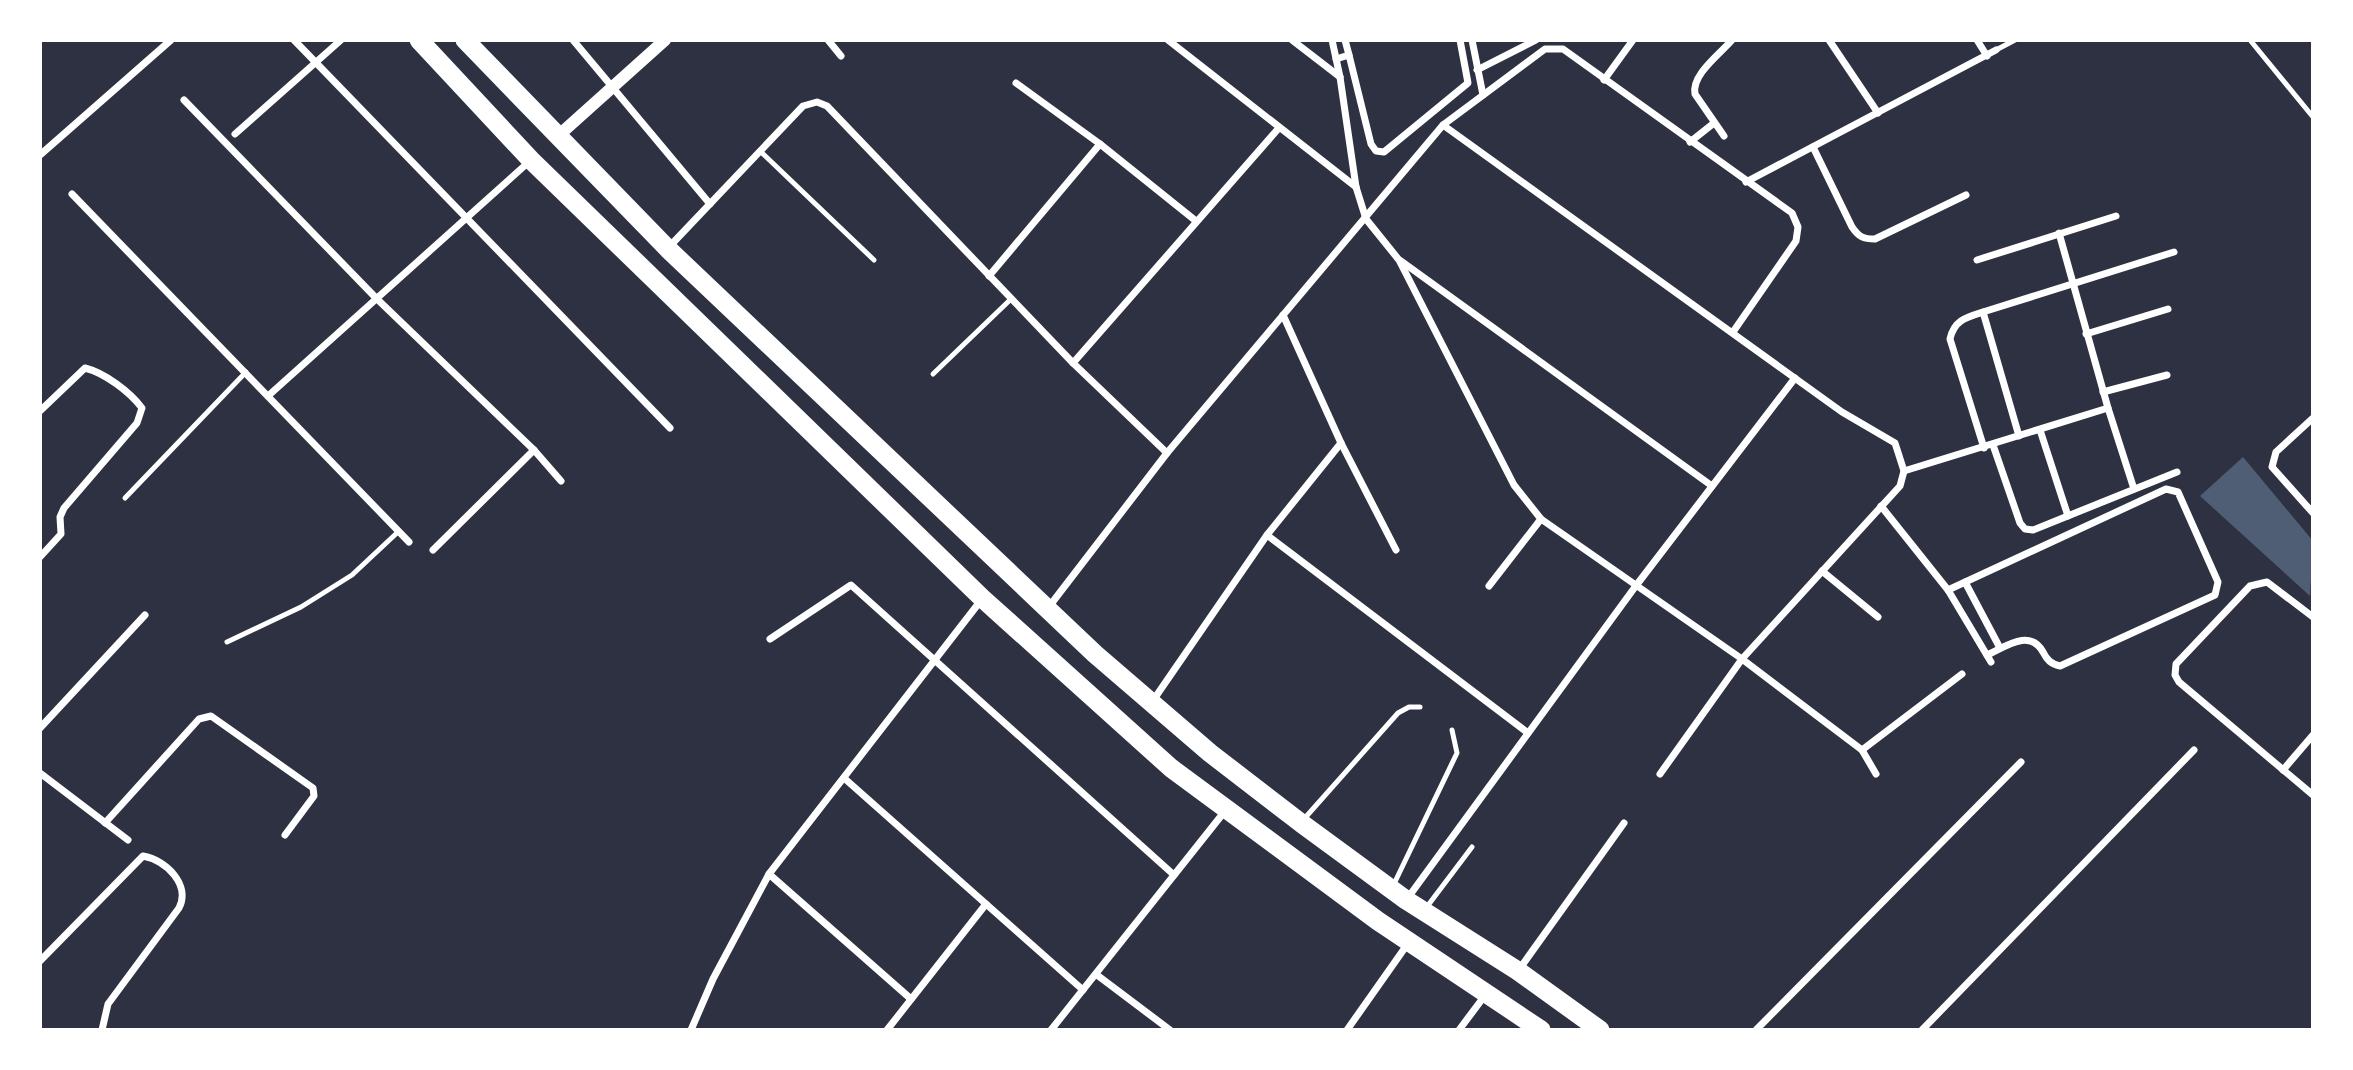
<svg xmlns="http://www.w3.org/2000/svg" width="2353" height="1070" font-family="'IBM Plex Sans',sans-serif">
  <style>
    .water { fill: #4f5d75 }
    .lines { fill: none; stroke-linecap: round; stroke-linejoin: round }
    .service { stroke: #fff; stroke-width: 5 }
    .minor { stroke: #fff; stroke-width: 7 }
    .tertiary { stroke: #fff; stroke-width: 12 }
    .trunk { stroke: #fff; stroke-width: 19 }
  </style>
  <rect width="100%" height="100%" fill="#2d3142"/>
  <polygon class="water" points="2243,457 2313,541 2310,596 2200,496"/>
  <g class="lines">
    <g class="service">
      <polyline points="2250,40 2313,117"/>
      <polyline points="1996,50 2015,40"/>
      <polyline points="760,151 874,260"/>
      <polyline points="933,374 1011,299"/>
      <polyline points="125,498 246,372"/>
      <polyline points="227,642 301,607 352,575 399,531"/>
      <polyline points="1304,819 1398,713 1409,707 1420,707"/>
      <polyline points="1393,886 1457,753 1452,730"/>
      <polyline points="1426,908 1472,847"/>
    </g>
    <g class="minor">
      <polyline points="294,40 670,428"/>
      <polyline points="573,40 710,204"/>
      <polyline points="828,40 841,56"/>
      <polyline points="1168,40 1356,187"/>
      <polyline points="1292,40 1340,77"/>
      <polyline points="1332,40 1340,77 1356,187 1366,219 1399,260 1514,485 1541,519 1742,659 1862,750 1876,774"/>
      <polyline points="1345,40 1349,55"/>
      <polyline points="1472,40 1483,95"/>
      <polyline points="1829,40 1878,113"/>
      <polyline points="1977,40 1987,56"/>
      <polyline points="1336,59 1349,55 1371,144 1376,151 1384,152 1468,83 1460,40"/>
      <polyline points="1477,70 1536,40"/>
      <polyline points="1604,80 1633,40"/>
      <polyline points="1016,83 1100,144 1196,221"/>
      <polyline points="184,100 376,298 534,450 561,481"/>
      <polyline points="1443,125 1842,412 1895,443 1904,471 1900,486 1742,659 1660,774"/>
      <polyline points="235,134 341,40"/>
      <path d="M1724,136L1695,94C1691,75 1720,54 1732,40"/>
      <polyline points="1690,142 1714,123"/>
      <path d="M1813,147L1852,227C1859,237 1863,239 1875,239L1966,195"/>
      <polyline points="40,155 171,40"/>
      <polyline points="1746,182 1996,50"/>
      <polyline points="72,194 409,542"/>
      <polyline points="669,247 803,106 817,102 827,106 1073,363 1167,453"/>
      <polyline points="1977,260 2116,216"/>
      <polyline points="1401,261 1712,486"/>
      <polyline points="989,276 1100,144"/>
      <path d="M1983,312C1967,317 1954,320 1950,339L1984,448"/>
      <polyline points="1283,315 1341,443 1396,550"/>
      <polyline points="2086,334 2168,309"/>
      <polyline points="1073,363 1278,129"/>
      <polyline points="2103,392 2167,375"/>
      <polyline points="268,396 531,160"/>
      <polyline points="2108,408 2134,489"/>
      <path d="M40,411L85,368C105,373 130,392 142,408L137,423L64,508L60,517L61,534L40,557"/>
      <polyline points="2313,418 2276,452 2272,467 2313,513"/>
      <polyline points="2040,430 2068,516"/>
      <polyline points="2019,436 1983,312 2174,252"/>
      <polyline points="1993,445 2020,523 2025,529 2033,530 2177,472"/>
      <polyline points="1904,471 2108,408 2059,233"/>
      <polyline points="1881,506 1948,590 1991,662"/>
      <polyline points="1267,535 1528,733"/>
      <polyline points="433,550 534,450"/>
      <polyline points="1822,571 1878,617"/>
      <polyline points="1965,582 2000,648"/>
      <polyline points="1489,586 1541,519"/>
      <path d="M1948,590L2166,489L2178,492L2218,582L2215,595L2060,666C2051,664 2047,660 2043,652C2030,628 2005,647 1987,655"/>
      <polyline points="1048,608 1167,453 1443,125 1545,49 1563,49 1792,213 1798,227 1796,241 1733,332"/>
      <polyline points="2313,617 2267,582 2250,586 2176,664 2175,675 2179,682 2313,795"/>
      <polyline points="770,639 851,585 1174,875"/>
      <polyline points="1152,702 1267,535 1341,443"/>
      <polyline points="40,728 145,615"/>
      <polyline points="1862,750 1962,674"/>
      <polyline points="2283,770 2313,735"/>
      <polyline points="40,773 128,840"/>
      <polyline points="844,778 1083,990"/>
      <polyline points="105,823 199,719 211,716 313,788 314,796 285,835"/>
      <polyline points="769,874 911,999"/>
      <polyline points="1407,899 1635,587 1795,378"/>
      <path d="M40,961L143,856C166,860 191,885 179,908L108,1004L102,1030"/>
      <polyline points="1518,971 1624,823"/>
      <polyline points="1097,975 1170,1030"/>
      <polyline points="691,1030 713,979 769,874 982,599"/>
      <polyline points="887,1030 986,904"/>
      <polyline points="1051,1030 1225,811"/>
      <polyline points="1347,1030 1409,942"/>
      <polyline points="1459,1030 1486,994"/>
      <polyline points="1756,1030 2021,762"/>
      <polyline points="1922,1030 2194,750"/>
    </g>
    <polyline class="tertiary" points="558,136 665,40"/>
    <g class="trunk">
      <polyline points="419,40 531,160 982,598 1171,768 1378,921 1541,1030"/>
      <polyline points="465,40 668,249 1095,654 1210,753 1301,823 1406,900 1518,971 1600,1030"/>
    </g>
  </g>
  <rect width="2353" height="1070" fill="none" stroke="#ffffff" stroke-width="84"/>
</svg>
